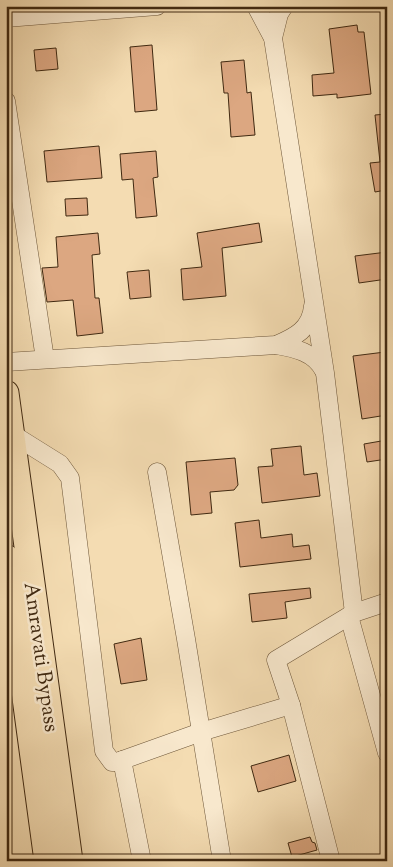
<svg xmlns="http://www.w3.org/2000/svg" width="393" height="867" font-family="'Sorts Mill Goudy',serif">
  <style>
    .building { fill: #dca781; stroke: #402911 }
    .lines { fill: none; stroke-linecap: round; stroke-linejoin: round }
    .minor-casing { stroke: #6d5639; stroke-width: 19 }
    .highway-casing { stroke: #402911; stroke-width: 27 }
    .minor { stroke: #f8e8cd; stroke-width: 18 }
    .highway { stroke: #f4dcb2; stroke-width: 25 }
    .labels { text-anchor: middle; stroke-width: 5; stroke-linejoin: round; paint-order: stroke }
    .street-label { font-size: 21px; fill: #402911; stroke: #f8e8cd }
  </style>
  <rect width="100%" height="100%" fill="#f4dcb2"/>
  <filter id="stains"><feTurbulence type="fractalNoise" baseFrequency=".004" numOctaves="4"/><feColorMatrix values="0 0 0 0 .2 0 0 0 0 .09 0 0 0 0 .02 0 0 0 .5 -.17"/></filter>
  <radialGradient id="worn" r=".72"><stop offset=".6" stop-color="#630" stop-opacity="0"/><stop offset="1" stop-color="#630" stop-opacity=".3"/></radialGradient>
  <g class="building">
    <polygon points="357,25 358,32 364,32 371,94 337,98 337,94 313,96 312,75 334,73 329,29"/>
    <polygon points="152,45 157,110 135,112 130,47"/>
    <polygon points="56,48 58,69 36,71 34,50"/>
    <polygon points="244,60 247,93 251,92 255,135 231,137 228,93 224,93 221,62"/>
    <polygon points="387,114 387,164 382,164 386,190 375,192 370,163 380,162 375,115"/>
    <polygon points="99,146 102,178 47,182 44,151"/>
    <polygon points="156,151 158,177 153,178 157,216 136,218 133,179 122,180 120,154"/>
    <polygon points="87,198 88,215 66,216 65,199"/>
    <polygon points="259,223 262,242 222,248 226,296 183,300 181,269 202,267 197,233"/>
    <polygon points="98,233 100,254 92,255 95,298 99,298 103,333 77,336 73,300 47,302 42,268 58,267 56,237"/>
    <polygon points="387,252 387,279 359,283 355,256"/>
    <polygon points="149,270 151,297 130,299 127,272"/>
    <polygon points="385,352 387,415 362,419 353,356"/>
    <polygon points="387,440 387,459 367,462 364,444"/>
    <polygon points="301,446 304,475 317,473 320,496 262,503 258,467 273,466 271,449"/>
    <polygon points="235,458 238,485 234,490 210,492 212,513 191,515 186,462"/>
    <polygon points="259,520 261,538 292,534 293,547 309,545 311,559 240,567 235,523"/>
    <polygon points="310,588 311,598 285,602 287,618 252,622 249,594"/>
    <polygon points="141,638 147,680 121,684 114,644"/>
    <polygon points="289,755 296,781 258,792 251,766"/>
    <polygon points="310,837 312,842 315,843 317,850 292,857 288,843"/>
  </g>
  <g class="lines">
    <g class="minor-casing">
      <g id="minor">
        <polyline points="256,6 273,38 325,373 354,613"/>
        <polyline points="6,18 157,6"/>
        <polyline points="273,38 279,14 284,6"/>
        <polyline points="6,101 45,359"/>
        <path d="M276,345C294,348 315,352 324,371"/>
        <path d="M6,362L276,345C295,337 311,329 313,306"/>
        <polyline points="12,434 60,464 70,478 104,751 112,762 117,762 201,732 291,705"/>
        <polyline points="157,472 186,639 222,861"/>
        <polyline points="349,616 387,753"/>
        <polyline points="122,760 142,861"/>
        <polyline points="331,861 291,705 276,660 354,613 387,602"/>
      </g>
    </g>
    <g class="highway-casing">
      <g id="highway">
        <polyline points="6,393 70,861"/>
        <polyline points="6,557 47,861"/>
      </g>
    </g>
    <use href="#minor" class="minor"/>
    <use href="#highway" class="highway"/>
  </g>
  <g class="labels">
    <g class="street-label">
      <text transform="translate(42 657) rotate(82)" y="7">Amravati Bypass</text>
    </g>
  </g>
  <rect width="393" height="867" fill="none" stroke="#f4dcb2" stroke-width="25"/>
  <rect x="8" y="8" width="378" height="852" fill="none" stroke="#402911" stroke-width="2.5"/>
  <rect x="12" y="12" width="368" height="842" fill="none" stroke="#402911"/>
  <rect width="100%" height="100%" filter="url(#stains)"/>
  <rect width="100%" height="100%" fill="url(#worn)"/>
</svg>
